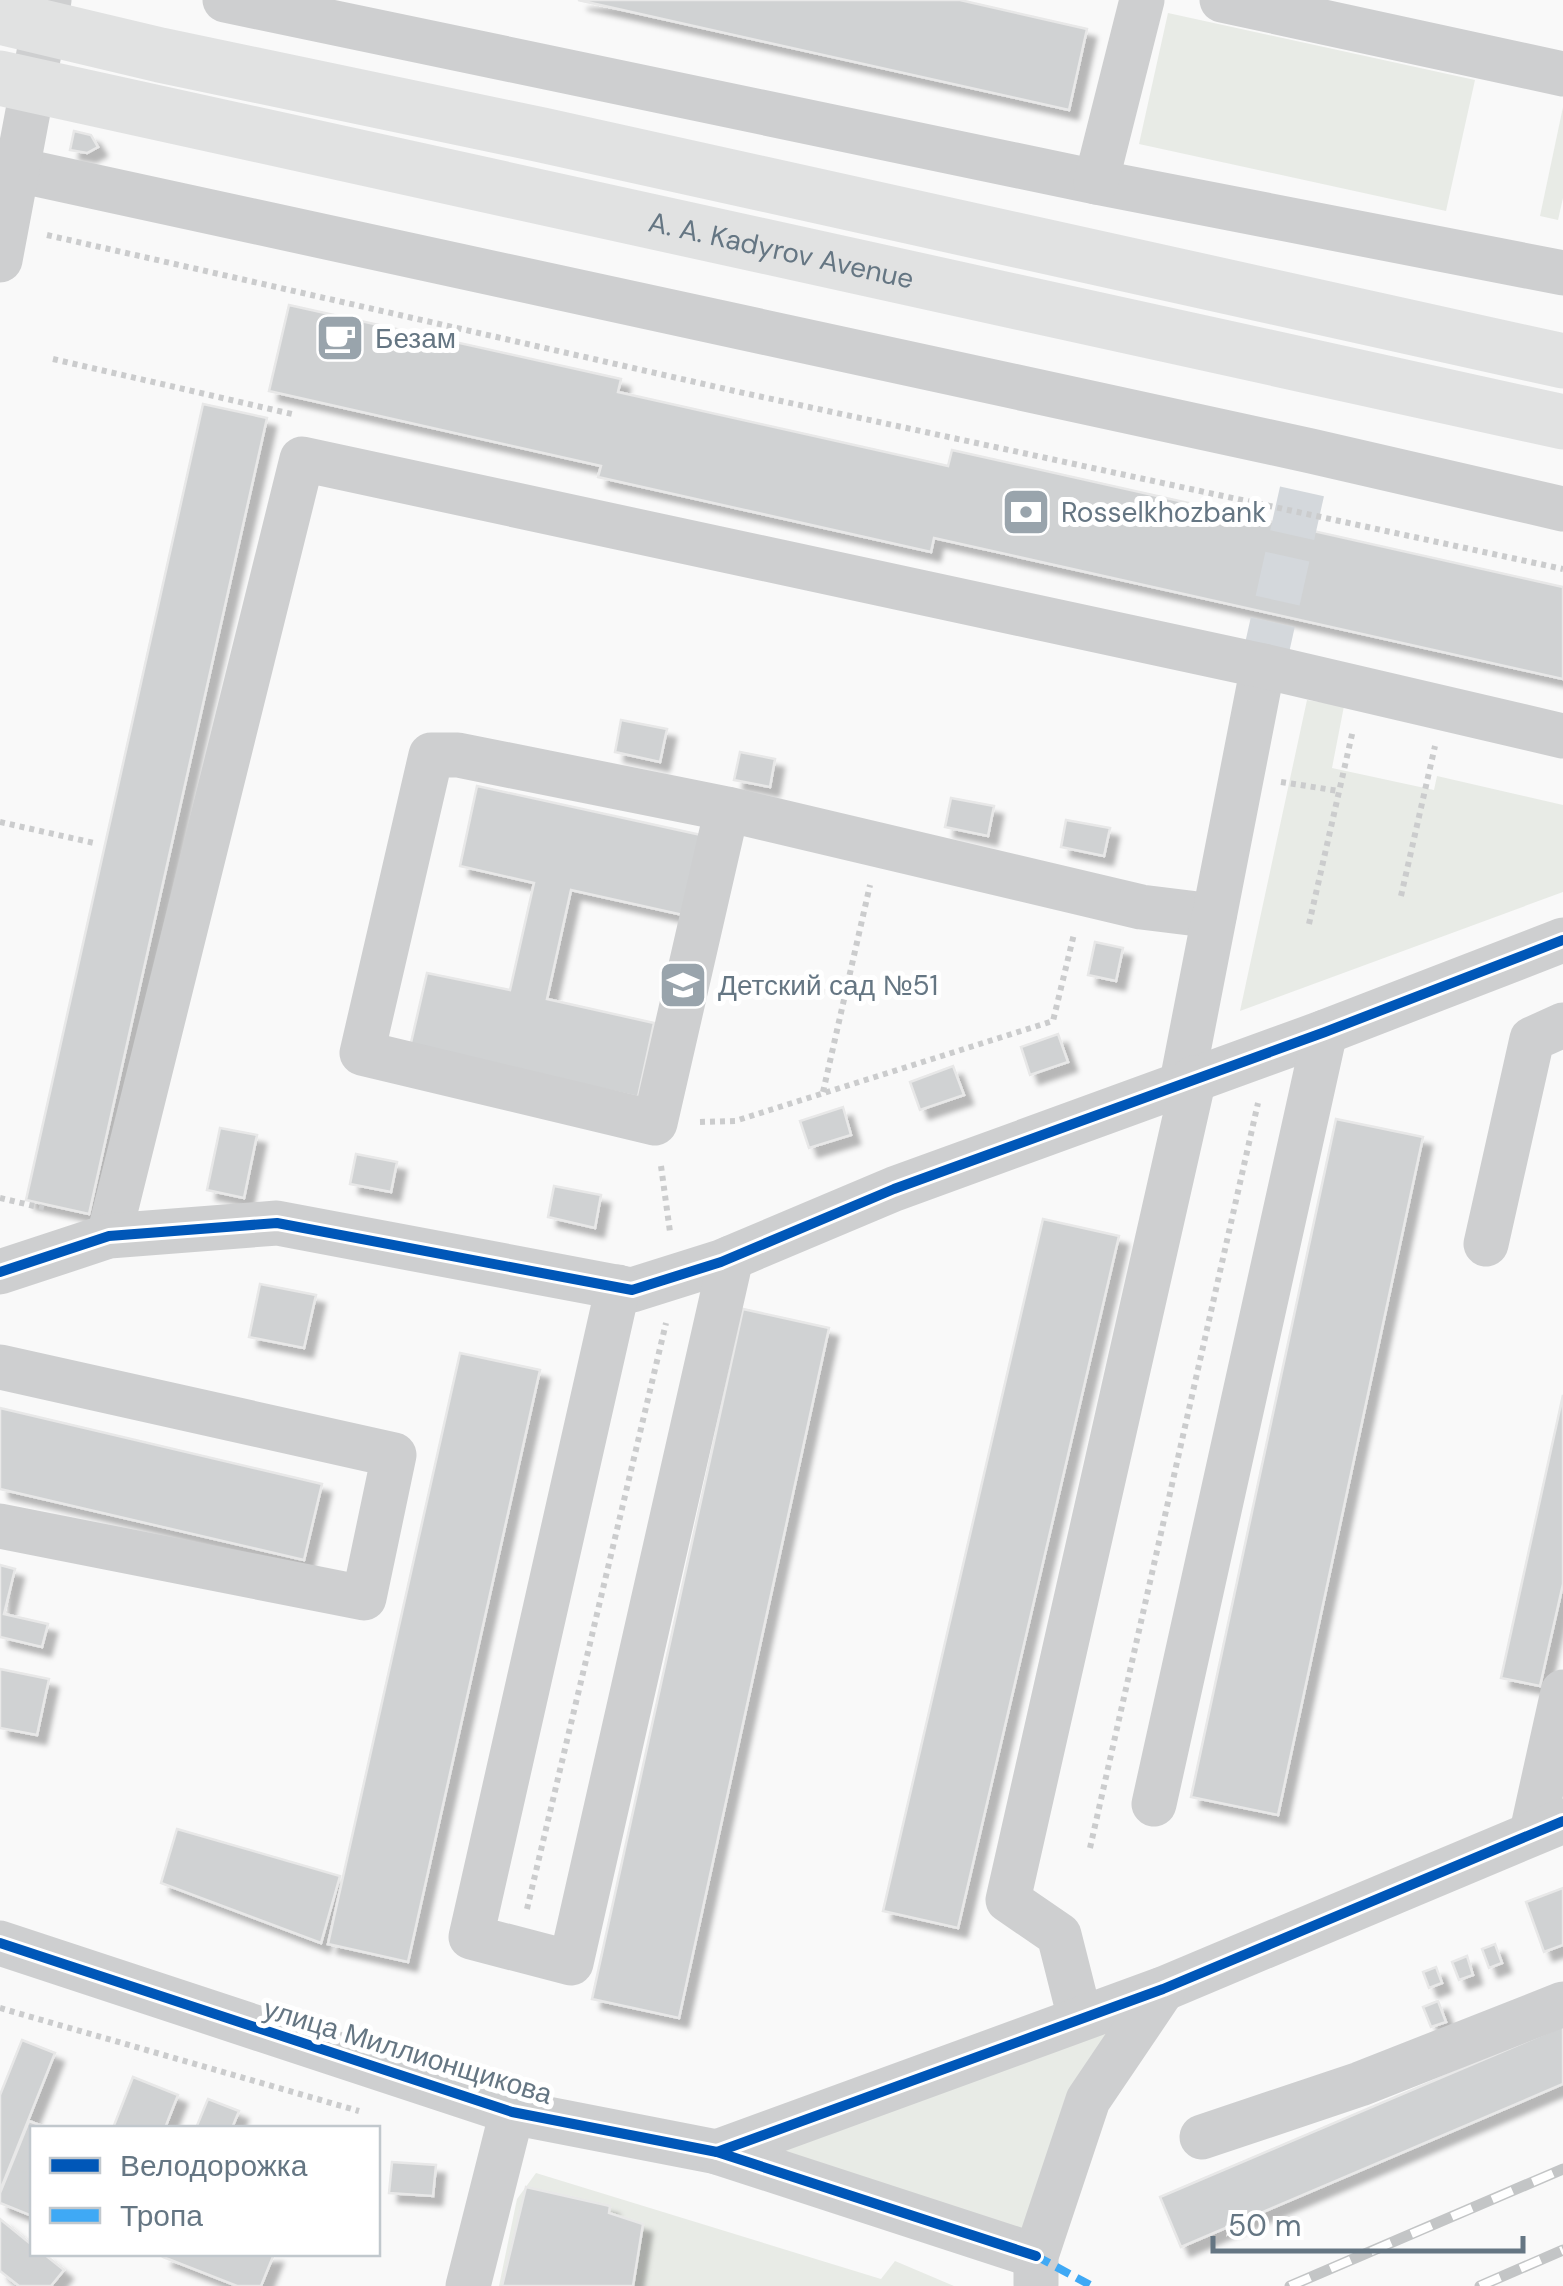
<svg xmlns="http://www.w3.org/2000/svg" width="1563" height="2286" font-family="'DM Sans',sans-serif">
  <style>
    .green { fill: #e8ebe6 }
    .building { fill: #d0d2d3; stroke: #e8e8e8; stroke-width: 2.5; filter: url(#shadow) }
    .lines { fill: none; stroke-linecap: round; stroke-linejoin: round }
    .minor-tunnel { stroke: #d4d8dc; stroke-width: 45; stroke-dasharray: 45 22; stroke-linecap: butt }
    .path { stroke: #cbcccd; stroke-width: 6; stroke-dasharray: 5 5; stroke-linecap: butt }
    .minor { stroke: #cecfd0; stroke-width: 45 }
    .major { stroke: #e1e2e2; stroke-width: 55 }
    .rail-casing { stroke: #c3c5c6; stroke-width: 11 }
    .rail { stroke: #fff; stroke-width: 8; stroke-dasharray: 22; stroke-linecap: butt }
    .quiet { stroke: #3fa9f5; stroke-width: 8; stroke-dasharray: 15 8; stroke-linecap: butt }
    .cycleway-casing { stroke: #fff; stroke-width: 16 }
    .cycleway { stroke: #0057b8; stroke-width: 10 }
    .labels { text-anchor: middle; stroke-width: 10; stroke-linejoin: round; paint-order: stroke }
    .street-label { font-size: 28px; fill: #657683; stroke: #fff }
    .poi-label { font-size: 28px; fill: #657683; stroke: #fff; text-anchor: start }
  </style>
  <defs>
    <filter id="shadow"><feDropShadow dx="9" dy="9" stdDeviation="2.5" flood-color="#0004"/></filter>
  </defs>
  <rect width="100%" height="100%" fill="#f9f9f9"/>
  <g class="green">
    <polygon points="1168,13 1475,80 1446,211 1139,144"/>
    <polygon points="1563,107 1563,198 1558,220 1540,216"/>
    <polygon points="1307,700 1344,706 1332,768 1434,790 1437,776 1563,805 1563,892 1240,1011"/>
    <polygon points="1163,1989 1036,2256 717,2152"/>
    <polygon points="536,2173 881,2279 895,2261 954,2286 499,2286 517,2199"/>
  </g>
  <g class="building">
    <polygon points="578,0 960,0 1087,29 1069,110"/>
    <polygon points="74,131 91,135 98,147 87,153 70,150"/>
    <polygon points="289,305 621,379 618,392 948,466 952,450 1563,587 1563,679 934,538 931,552 598,477 601,466 269,391"/>
    <polygon points="203,404 267,418 89,1214 26,1200"/>
    <polygon points="621,720 667,729 660,762 615,752"/>
    <polygon points="740,752 775,759 770,787 734,780"/>
    <polygon points="477,786 701,835 683,915 571,890 547,999 654,1023 638,1097 410,1047 427,973 510,990 534,883 460,866"/>
    <polygon points="951,798 994,806 988,836 945,827"/>
    <polygon points="1066,820 1110,828 1104,856 1061,847"/>
    <polygon points="1095,942 1123,948 1116,981 1088,975"/>
    <polygon points="1058,1034 1068,1062 1030,1075 1021,1047"/>
    <polygon points="953,1066 964,1095 920,1110 910,1082"/>
    <polygon points="843,1107 851,1135 809,1148 800,1121"/>
    <polygon points="1336,1119 1423,1137 1278,1815 1191,1797"/>
    <polygon points="220,1128 257,1135 244,1198 207,1190"/>
    <polygon points="356,1154 397,1162 391,1192 350,1184"/>
    <polygon points="554,1186 601,1195 595,1228 548,1217"/>
    <polygon points="1043,1219 1119,1236 958,1928 883,1911"/>
    <polygon points="260,1284 316,1295 304,1348 249,1337"/>
    <polygon points="743,1309 829,1328 679,2018 592,1999"/>
    <polygon points="460,1353 540,1370 408,1962 328,1944"/>
    <polygon points="1563,1395 1563,1584 1540,1686 1501,1678"/>
    <polygon points="0,1408 322,1484 304,1560 0,1489"/>
    <polygon points="0,1565 15,1569 4,1614 48,1624 42,1647 0,1637"/>
    <polygon points="0,1669 49,1679 37,1735 0,1728"/>
    <polygon points="177,1829 340,1876 321,1943 161,1883"/>
    <polygon points="1563,1888 1563,1945 1544,1952 1526,1902"/>
    <polygon points="1495,1944 1502,1963 1489,1968 1482,1949"/>
    <polygon points="1467,1956 1473,1975 1459,1980 1452,1962"/>
    <polygon points="1436,1967 1442,1983 1429,1988 1423,1972"/>
    <polygon points="1438,2001 1446,2022 1431,2027 1423,2007"/>
    <polygon points="1563,2026 1563,2084 1181,2247 1160,2197"/>
    <polygon points="22,2040 55,2053 0,2191 0,2095"/>
    <polygon points="133,2077 178,2095 165,2128 113,2128"/>
    <polygon points="208,2099 239,2111 232,2128 196,2128"/>
    <polygon points="29,2121 47,2128 32,2128 32,2216 0,2203 0,2193"/>
    <polygon points="392,2162 436,2165 433,2196 389,2193"/>
    <polygon points="526,2187 610,2206 609,2213 643,2224 633,2286 502,2286"/>
    <polygon points="0,2219 32,2245 32,2254 44,2254 64,2270 51,2286 19,2286 0,2271"/>
    <polygon points="164,2254 274,2254 261,2286 237,2286 163,2257"/>
  </g>
  <g class="lines">
    <polyline class="minor-tunnel" points="1263,666 1311,451"/>
    <g class="path">
      <polyline points="47,235 739,392 1563,569"/>
      <polyline points="53,359 292,414 292,418"/>
      <polyline points="1281,782 1339,791"/>
      <polyline points="0,822 94,843"/>
      <polyline points="1401,896 1435,746"/>
      <polyline points="1309,924 1353,730"/>
      <polyline points="731,978 845,995"/>
      <polyline points="823,1092 870,885"/>
      <polyline points="700,1122 735,1121 1053,1021 1074,934"/>
      <polyline points="661,1166 670,1232"/>
      <polyline points="0,1198 47,1209"/>
      <polyline points="1090,1848 1258,1103"/>
      <polyline points="527,1909 666,1323"/>
      <polyline points="0,2008 359,2111"/>
    </g>
    <g class="minor">
      <polyline points="225,0 1096,182 1563,273"/>
      <polyline points="1222,0 1563,74"/>
      <polyline points="18,170 1311,451 1563,509"/>
      <polyline points="1096,182 1142,0"/>
      <polyline points="0,260 49,0"/>
      <polyline points="727,809 655,1123 362,1053 431,755 458,755 727,809 1141,907 1214,916"/>
      <polyline points="1182,1082 1263,666"/>
      <polyline points="109,1236 302,459 1263,666 1563,736"/>
      <polyline points="1486,1244 1532,1039 1563,1025"/>
      <polyline points="0,1272 109,1236 277,1223 632,1290 721,1262 894,1189 1325,1032 1563,940"/>
      <polyline points="618,1287 471,1937 571,1963 731,1258"/>
      <polyline points="0,1367 394,1455 364,1598 0,1526"/>
      <polyline points="1154,1804 1325,1032"/>
      <polyline points="1532,1832 1563,1692"/>
      <polyline points="0,1943 512,2112 717,2152 1036,2256"/>
      <polyline points="1080,2018 1059,1935 1008,1900 1194,1078"/>
      <polyline points="1202,2137 1360,2084 1563,2004"/>
      <polyline points="717,2152 1163,1989 1563,1821"/>
      <polyline points="1036,2284 1036,2256 1088,2100 1163,1989"/>
      <polyline points="468,2286 512,2112"/>
    </g>
    <g class="major">
      <polyline points="0,17 160,55 542,135 1563,361"/>
      <path id="s1" d="M0,78L1563,422"/>
    </g>
    <g class="rail-casing">
      <g id="rail">
        <polyline points="1290,2286 1563,2169"/>
        <polyline points="1480,2286 1563,2250"/>
      </g>
    </g>
    <use href="#rail" class="rail"/>
    <polyline class="quiet" points="1036,2256 1092,2286"/>
    <g class="cycleway-casing">
      <g id="cycleway">
        <polyline points="0,1272 109,1236 277,1223 632,1290 721,1262 894,1189 1325,1032 1563,940"/>
        <polyline points="0,1943 512,2112 717,2152 1036,2256"/>
        <polyline points="717,2152 1163,1989 1563,1821"/>
      </g>
    </g>
    <use href="#cycleway" class="cycleway"/>
  </g>
  <defs>
    <g id="cafe-square" transform="scale(2.5)"><rect x="-9" y="-9" width="18" height="18" rx="4" fill="#99a4ac" stroke="#fff"/><path d="M-5.5-4.5H6V0H3Q3 3.5 0 3.5H-2.5Q-5.5 3.5-5.5 0ZM3-3.2v2h1.7v-2ZM-6 4.5H4V6H-6Z" fill="#fff"/></g>
    <g id="bank-square" transform="scale(2.5)"><rect x="-9" y="-9" width="18" height="18" rx="4" fill="#99a4ac" stroke="#fff"/><path d="M-6-4H6V4H-6ZM0-2.3a2.3 2.3 0 1 0 0 4.6a2.3 2.3 0 1 0 0-4.6Z" fill="#fff"/></g>
    <g id="school-square" transform="scale(2.5)"><rect x="-9" y="-9" width="18" height="18" rx="4" fill="#99a4ac" stroke="#fff"/><path d="M0-5L7-2L0 1L-7-2ZM-4 1L0 2.5L4 1V4Q0 6-4 4Z" fill="#fff"/></g>
  </defs>
  <g fill-rule="evenodd">
    <use href="#cafe-square" x="340" y="338"/>
    <use href="#bank-square" x="1026" y="512"/>
    <use href="#school-square" x="683" y="985"/>
  </g>
  <g class="labels">
    <g class="street-label">
      <text dy="10" stroke="none"><textPath href="#s1" startOffset="800">A. A. Kadyrov Avenue</textPath></text>
      <text transform="translate(408 2051) rotate(17)" y="10">улица Миллионщикова</text>
    </g>
    <g class="poi-label">
      <text x="375" y="348">Безам</text>
      <text x="1061" y="522">Rosselkhozbank</text>
      <text x="718" y="995">Детский сад №51</text>
    </g>
  </g>
  <rect x="30" y="2126" width="350" height="130" fill="#ffffff" stroke="#c1c8cd" stroke-width="2.5"/>
  <rect x="50" y="2158" width="50" height="15" fill="#0057b8" stroke="#c1c8cd" stroke-width="2.5"/>
  <text x="120" y="2176" font-size="30" fill="#657683">Велодорожка</text>
  <rect x="50" y="2208" width="50" height="15" fill="#3fa9f5" stroke="#c1c8cd" stroke-width="2.5"/>
  <text x="120" y="2226" font-size="30" fill="#657683">Тропа</text>
  <path d="M1213 2236v15h310v-15" fill="none" stroke="#657683" stroke-width="5"/>
  <text x="1228" y="2236" font-size="30" fill="#657683" stroke="#ffffff" stroke-width="8" paint-order="stroke">50 m</text>
</svg>
